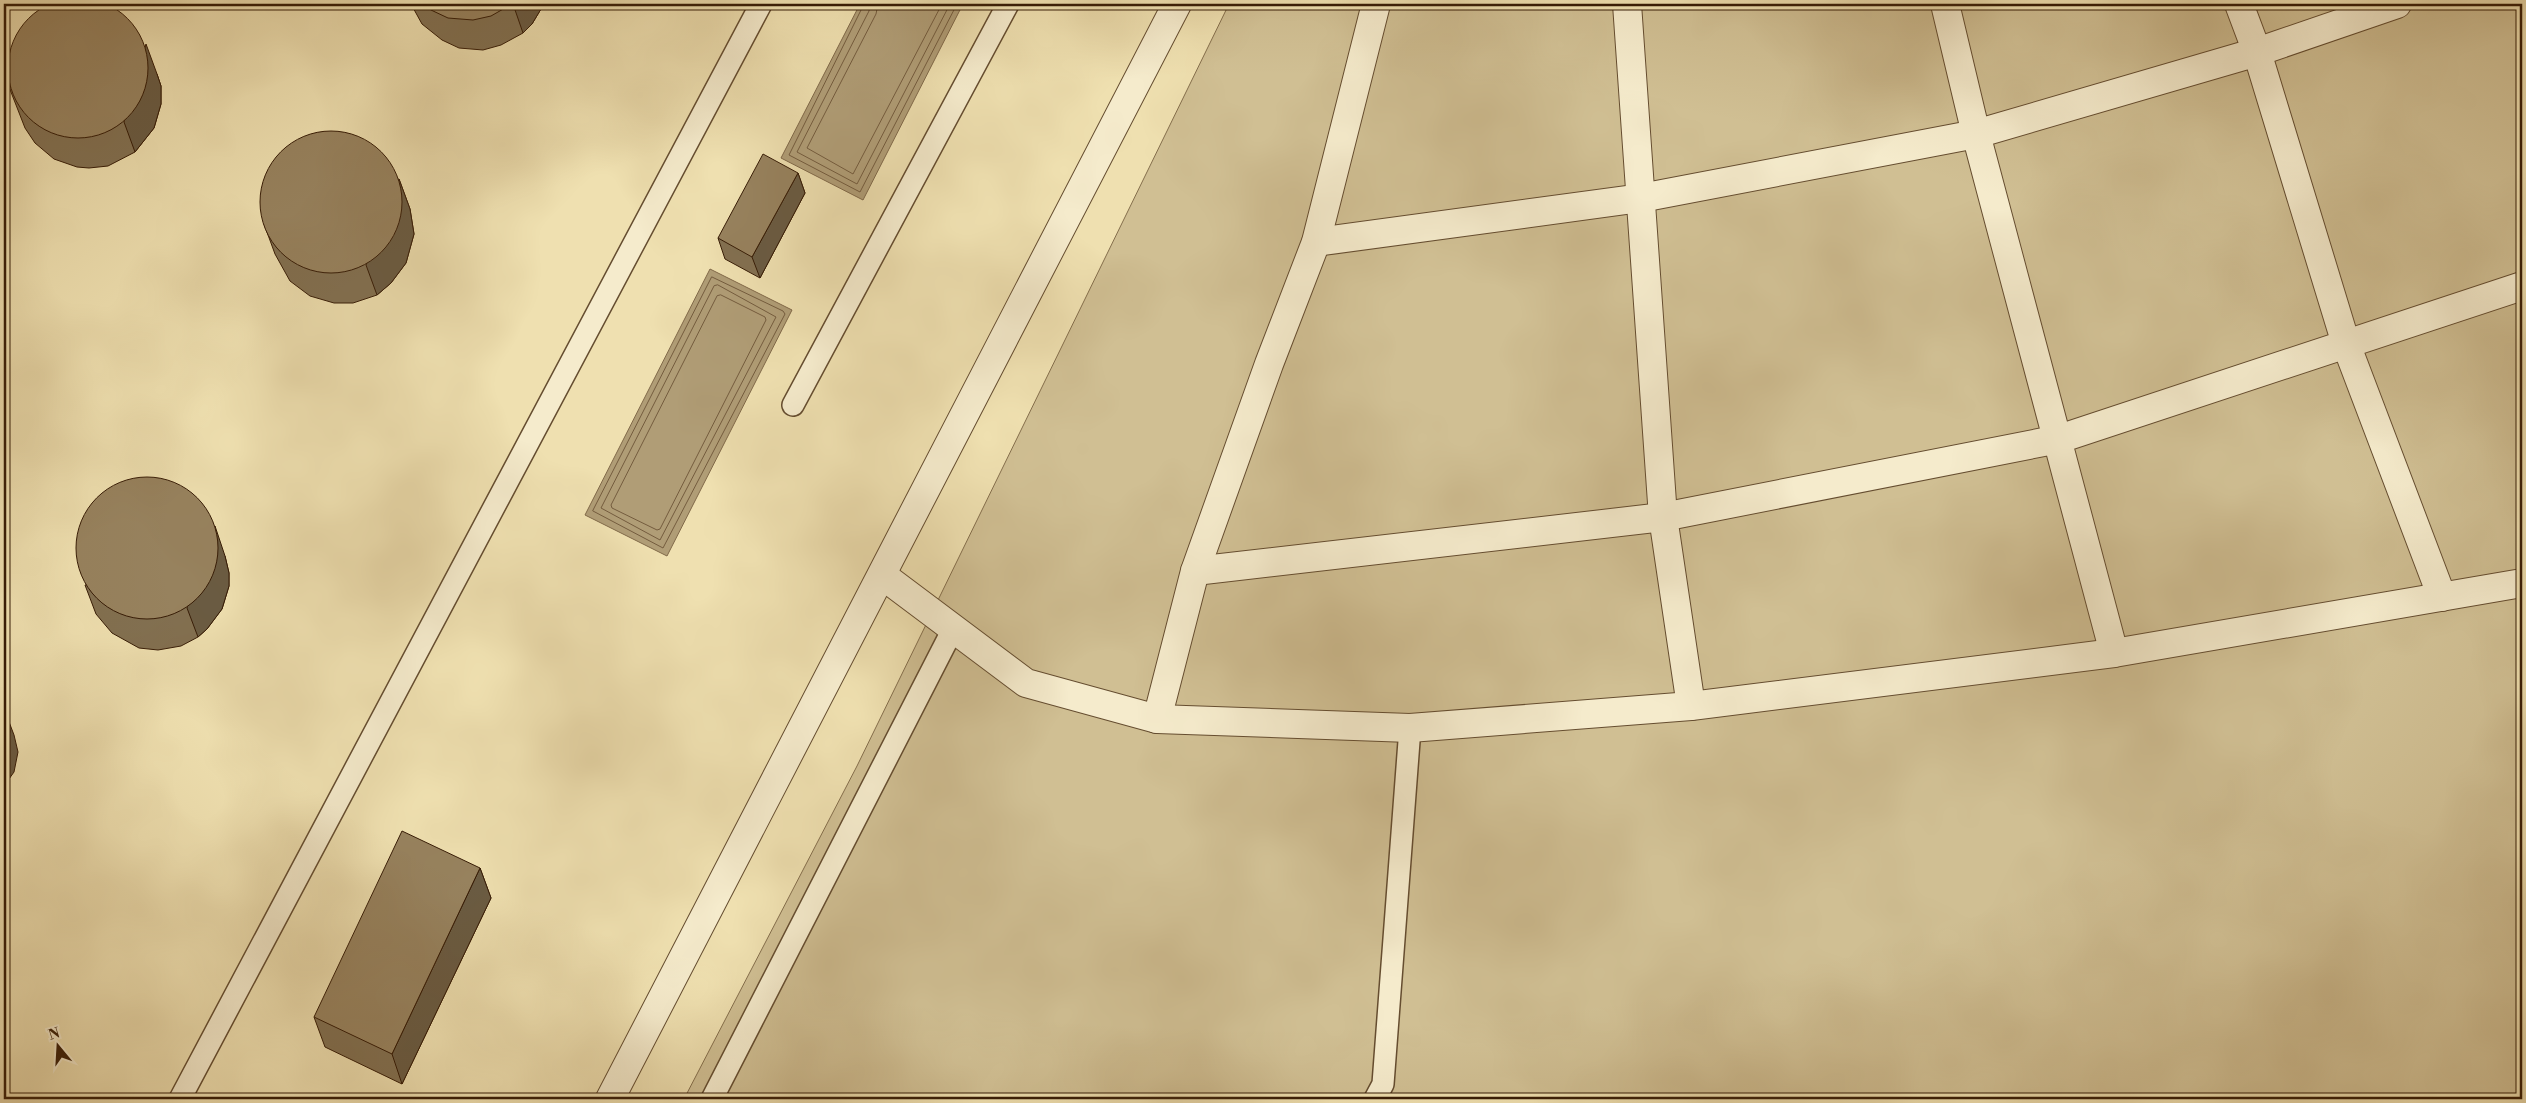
<svg xmlns="http://www.w3.org/2000/svg" width="2526" height="1103" font-family="'Libre Bodoni',serif">
  <style>
    .green { fill: #d0bf93; stroke: #846e4c }
    .water { fill: #b09d76; stroke: #806949 }
    .lines { fill: none; stroke-linecap: round; stroke-linejoin: round }
    .shore { stroke: #745c3e; stroke-width: 1 }
    .service-casing { stroke: #654d30; stroke-width: 24 }
    .minor-casing { stroke: #654d30; stroke-width: 30 }
    .service { stroke: #f5ebcc; stroke-width: 21 }
    .minor { stroke: #f5ebcc; stroke-width: 28 }
    .wall { fill: #827051; stroke: #371c06 }
    .shaded-wall { fill: #6a5b42; stroke: #371c06 }
    .building { fill: #97825e; stroke: #371c06 }
  </style>
  <rect width="100%" height="100%" fill="#efe0b0"/>
  <filter id="stains"><feTurbulence type="fractalNoise" baseFrequency=".004" numOctaves="4"/><feColorMatrix values="0 0 0 0 .2 0 0 0 0 .09 0 0 0 0 .02 0 0 0 .5 -.17"/></filter>
  <radialGradient id="worn" r=".72"><stop offset=".6" stop-color="#630" stop-opacity="0"/><stop offset="1" stop-color="#630" stop-opacity=".3"/></radialGradient>
  <polygon class="green" points="1229,4 2522,4 2522,1099 684,1099 857,766"/>
  <g class="water">
    <polygon points="860,4 963,4 863,200 781,158"/>
    <polygon points="710,269 792,310 667,556 585,515"/>
  </g>
  <g class="lines">
    <g class="shore">
      <polyline points="864,4 789,155 860,192 957,4"/>
      <polyline points="870,4 869,11 797,152 857,184 950,4"/>
      <polyline points="878,4 876,14 807,148 853,174 942,4"/>
      <polygon points="712,277 783,311 785,314 663,548 593,511"/>
      <polygon points="718,285 776,317 660,540 601,508 714,286"/>
      <polygon points="721,295 765,317 766,320 660,529 657,530 612,508 611,505 717,296"/>
    </g>
    <g class="service-casing">
      <g id="service">
        <polyline points="793,405 1008,4"/>
        <polyline points="180,1099 761,4"/>
        <polyline points="712,1099 953,629"/>
        <polyline points="1375,1099 1383,1084 1410,728"/>
      </g>
    </g>
    <g class="minor-casing">
      <g id="minor">
        <polyline points="1627,4 1663,517 1691,706"/>
        <polyline points="1945,4 1976,134 2114,653"/>
        <polyline points="2239,4 2257,52 2346,344 2442,597"/>
        <polyline points="1316,242 1641,198 1976,134 2257,52 2397,4"/>
        <polyline points="1195,571 1663,517 2059,439 2522,286"/>
        <polyline points="882,575 1026,683 1157,719 1410,728 1691,706 2114,653 2522,583"/>
        <polyline points="1157,719 1195,571 1269,364 1316,242 1376,4"/>
        <polyline points="610,1099 1177,4"/>
      </g>
    </g>
    <use href="#service" class="service"/>
    <use href="#minor" class="minor"/>
  </g>
  <g class="wall">
    <polygon points="411,4 544,4 532,24 523,33 501,45 483,50 459,48 442,40 422,24"/>
    <polygon points="157,74 161,86 161,104 154,128 135,152 108,166 89,168 77,167 54,159 35,143 25,128 9,87"/>
    <polygon points="798,173 805,193 760,278 725,259 718,238"/>
    <polygon points="399,179 410,209 414,234 406,263 391,283 377,295 353,303 334,303 310,296 290,281 275,254 264,224"/>
    <polygon points="225,556 229,573 229,586 222,609 207,629 198,637 181,646 158,650 139,648 112,633 96,614 85,585"/>
    <polygon points="480,868 491,898 402,1084 325,1047 314,1017"/>
  </g>
  <g class="shaded-wall">
    <polygon points="513,4 544,4 532,24 523,33"/>
    <polygon points="146,44 157,74 161,86 161,104 154,128 135,152 124,122"/>
    <polygon points="798,173 805,193 760,278 752,257"/>
    <polygon points="399,179 410,209 414,234 406,263 391,283 377,295 366,265"/>
    <polygon points="215,526 225,556 229,573 229,586 222,609 207,629 198,637 187,608"/>
    <polygon points="6,714 14,735 18,752 14,772 4,786 4,755"/>
    <polygon points="480,868 491,898 402,1084 392,1054"/>
  </g>
  <g class="building">
    <circle cx="78" cy="68" r="70"/>
    <polygon points="423,4 512,4 491,16 473,20 448,18 431,10"/>
    <circle cx="331" cy="202" r="71"/>
    <polygon points="763,154 798,173 752,257 718,238"/>
    <circle cx="147" cy="548" r="71"/>
    <polygon points="4,711 6,714 10,731 6,751 4,755"/>
    <polygon points="402,831 480,868 392,1054 314,1017"/>
  </g>
  <rect width="2526" height="1103" fill="none" stroke="#efe0b0" stroke-width="20"/>
  <rect x="5" y="5" width="2516" height="1093" fill="none" stroke="#371c06" stroke-width="2.5"/>
  <rect x="10" y="10" width="2506" height="1083" fill="none" stroke="#371c06"/>
  <g transform="translate(58 1046) rotate(342)" stroke="#f5ebcc" stroke-width="4" paint-order="stroke">
  <path d="M0-4L9 19L0 12L-9 19Z" fill="#371c06"/>
  <text y="-8" font-size="14" font-weight="bold" text-anchor="middle" fill="#371c06">N</text>
  </g>
  <rect width="100%" height="100%" filter="url(#stains)"/>
  <rect width="100%" height="100%" fill="url(#worn)"/>
</svg>
